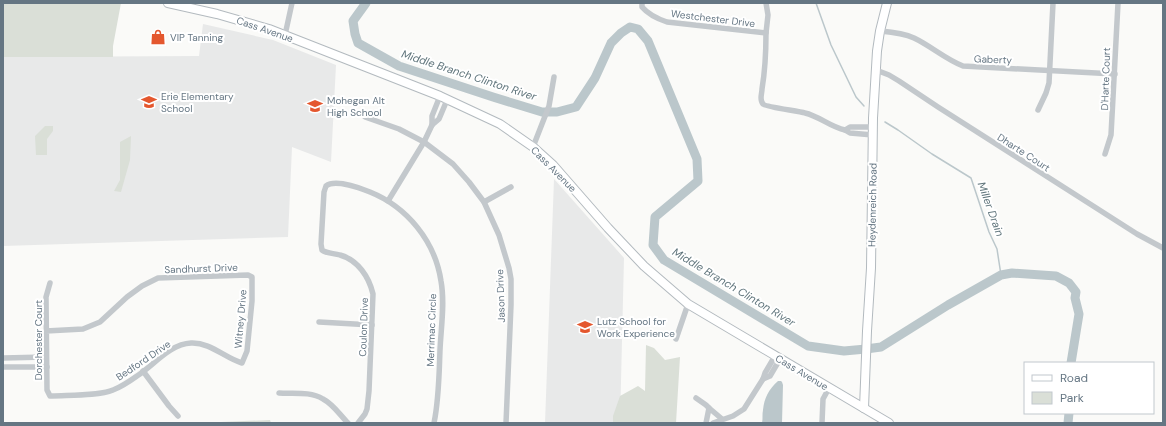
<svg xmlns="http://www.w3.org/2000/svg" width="1166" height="426" font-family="'DM Sans',sans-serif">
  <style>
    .built { fill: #e8e9e9 }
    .green { fill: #dadfd7 }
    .water { fill: #bbc7cb }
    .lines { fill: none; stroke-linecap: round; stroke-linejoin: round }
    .stream { stroke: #bbc7cb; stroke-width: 1.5 }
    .river { stroke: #bbc7cb; stroke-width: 9 }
    .secondary-casing { stroke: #b3babf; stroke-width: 10 }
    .street { stroke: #c3c8cc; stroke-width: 5.5 }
    .secondary { stroke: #fff; stroke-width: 8 }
    .labels { text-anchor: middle; stroke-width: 4; stroke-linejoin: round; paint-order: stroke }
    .street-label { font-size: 10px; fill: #657683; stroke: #fff }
    .poi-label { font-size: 10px; fill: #657683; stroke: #fff; text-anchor: start }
    .water-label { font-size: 11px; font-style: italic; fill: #60757c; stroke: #fff }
  </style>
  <rect width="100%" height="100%" fill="#fafaf8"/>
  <g class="built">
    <polygon points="203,24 273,40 336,65 331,162 292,147 288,237 3,246 3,57 199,56"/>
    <polygon points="554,179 624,258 620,423 545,423"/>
  </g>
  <g class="green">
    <polygon points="3,3 121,3 113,46 113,57 3,57"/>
    <polygon points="45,126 53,126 53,131 47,139 47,155 36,155 35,136"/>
    <polygon points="131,136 130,160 121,192 114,191 120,180 120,142"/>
    <polygon points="646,345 654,348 665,360 680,357 676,423 613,423 613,416 620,396 638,386 645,391"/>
    <polygon points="270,420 271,423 197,423"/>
  </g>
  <path class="water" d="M778,381H781L782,382L783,385L782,423H762C763,419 762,414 763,410C764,398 769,389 778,381Z"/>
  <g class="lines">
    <g class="stream">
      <polyline points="816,3 831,45 856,97 864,106"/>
      <polyline points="885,122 898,130 932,154 971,178 989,232 997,249 1001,275"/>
    </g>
    <g class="river">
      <polyline points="366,3 353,21 355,34 358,43 399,66 493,97 542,112 557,112 576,107 595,78 611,43 621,33 630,27 638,29 648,41 697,159 698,181 655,217 653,245 664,260 808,346 844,351 866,349 881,347 948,305 1001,275 1012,273 1056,276 1069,283 1076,292 1075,298 1079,314 1071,363"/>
      <polyline points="1068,423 1069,413"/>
    </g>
    <g class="secondary-casing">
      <g id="secondary">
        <polyline points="168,3 217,14 269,29 440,96 500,124 533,147 553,165 608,228 644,266 688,304 889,423"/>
        <polyline points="864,408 867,331 871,268 873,118 877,51 880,31 887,3"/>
      </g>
    </g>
    <g class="street">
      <path d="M642,3V7C648,14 658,19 667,22L766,33L768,15L766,3"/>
      <path d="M880,31C891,32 903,33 914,38C931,46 945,59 963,66L1115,74"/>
      <path d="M766,33C766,52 765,71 762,89C762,94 759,100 763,104C765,107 799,111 805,113C819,116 830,127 845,130"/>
      <polyline points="285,35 292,3"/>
      <polyline points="876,70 889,75 899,81 938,107 1137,234 1163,248"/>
      <polyline points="1038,110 1046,93 1049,83 1053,3"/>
      <polyline points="365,117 399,129 424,142 453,164 469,182 484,202 499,235 509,268 511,279 511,305 506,423"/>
      <polyline points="432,125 432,116 440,96"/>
      <polyline points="873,135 850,133 845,130 850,127 873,127"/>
      <polyline points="533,147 549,106 554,77"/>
      <polyline points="1105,154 1111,135 1118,3"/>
      <polyline points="388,201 424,142 432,125 439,119 447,100"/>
      <polyline points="484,202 511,187"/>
      <polyline points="319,322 372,325"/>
      <path d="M46,331L83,329L100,322L127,297L142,286L158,278L248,275L252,277V301L247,351L242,363C225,358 210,342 191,343C170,344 154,365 137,376C130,381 121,387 113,390C99,396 69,395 52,396H50L47,390L46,297L50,283"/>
      <polyline points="676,339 688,304"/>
      <polyline points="775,356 765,373 763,379 770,376 780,359"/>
      <polyline points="3,358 46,357"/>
      <polyline points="3,367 47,367"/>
      <polyline points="143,371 169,406 178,416"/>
      <path d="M279,393C293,394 310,391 323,399C333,404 340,415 348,423"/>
      <polyline points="696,398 706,405 709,408"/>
      <path d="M358,423L365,414L367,409L369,391L373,294C369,277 358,260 340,255C334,253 327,254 322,250L321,244L324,192L326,186C335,179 360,188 370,192C407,207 435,241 441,281C445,303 441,328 440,350C439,375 439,399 434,423"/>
      <polyline points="706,423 709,408 722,419"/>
      <polyline points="713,423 733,416 744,409 763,379"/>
      <polyline points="822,423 823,399 829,388"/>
    </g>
    <use href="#secondary" class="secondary"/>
  </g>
  <defs>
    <g id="shop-bare" transform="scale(1.2)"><path d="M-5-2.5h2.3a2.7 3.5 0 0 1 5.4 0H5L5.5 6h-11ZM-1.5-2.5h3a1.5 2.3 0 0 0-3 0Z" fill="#e4572e" stroke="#fff" stroke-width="2.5" paint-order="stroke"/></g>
    <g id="school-bare" transform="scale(1.2)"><path d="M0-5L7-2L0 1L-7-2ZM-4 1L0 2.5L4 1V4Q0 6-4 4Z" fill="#e4572e" stroke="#fff" stroke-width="2.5" paint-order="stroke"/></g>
  </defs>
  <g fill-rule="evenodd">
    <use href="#shop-bare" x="158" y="37"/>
    <use href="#school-bare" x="149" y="102"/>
    <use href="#school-bare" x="315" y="106"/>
    <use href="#school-bare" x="585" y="327"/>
  </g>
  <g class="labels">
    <g class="street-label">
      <text transform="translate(713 18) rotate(7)" y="4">Westchester Drive</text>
      <text transform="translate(265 29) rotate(19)" y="4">Cass Avenue</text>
      <text transform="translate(993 59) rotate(2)" y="4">Gaberty</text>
      <text transform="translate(1105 79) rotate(-88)" y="4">D'Harte Court</text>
      <text transform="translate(1024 152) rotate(33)" y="4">Dharte Court</text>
      <text transform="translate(554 169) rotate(45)" y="4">Cass Avenue</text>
      <text transform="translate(872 205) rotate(-89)" y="4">Heydenreich Road</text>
      <text transform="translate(201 268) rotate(-2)" y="4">Sandhurst Drive</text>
      <text transform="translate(500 296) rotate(-92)" y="4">Jason Drive</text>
      <text transform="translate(240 319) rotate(-85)" y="4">Witney Drive</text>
      <text transform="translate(363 327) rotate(-88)" y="4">Coulon Drive</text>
      <text transform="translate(431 330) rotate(-88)" y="4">Merrimac Circle</text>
      <text transform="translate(38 340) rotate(-90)" y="4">Dorchester Court</text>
      <text transform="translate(143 360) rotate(-34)" y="4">Bedford Drive</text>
      <text transform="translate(802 372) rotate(31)" y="4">Cass Avenue</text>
    </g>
    <g class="poi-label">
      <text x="170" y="41">VIP Tanning</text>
      <text x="161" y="100">Erie Elementary<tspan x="161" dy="12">School</tspan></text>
      <text x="327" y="104">Mohegan Alt<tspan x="327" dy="12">High School</tspan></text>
      <text x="597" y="325">Lutz School for<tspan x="597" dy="12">Work Experience</tspan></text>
    </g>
    <g class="water-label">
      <text transform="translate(469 75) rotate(18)" y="4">Middle Branch Clinton River</text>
      <text transform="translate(991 209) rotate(70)" y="4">Miller Drain</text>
      <text transform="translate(734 287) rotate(31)" y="4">Middle Branch Clinton River</text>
    </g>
  </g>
  <rect width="1166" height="426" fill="none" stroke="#657683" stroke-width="8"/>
  <rect x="1024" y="362" width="130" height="52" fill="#ffffff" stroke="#c1c8cd"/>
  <rect x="1032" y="375" width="20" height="6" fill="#ffffff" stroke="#c1c8cd"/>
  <text x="1060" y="382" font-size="12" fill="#657683">Road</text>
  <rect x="1032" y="392" width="20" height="12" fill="#dadfd7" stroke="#c1c8cd"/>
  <text x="1060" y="402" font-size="12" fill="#657683">Park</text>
</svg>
